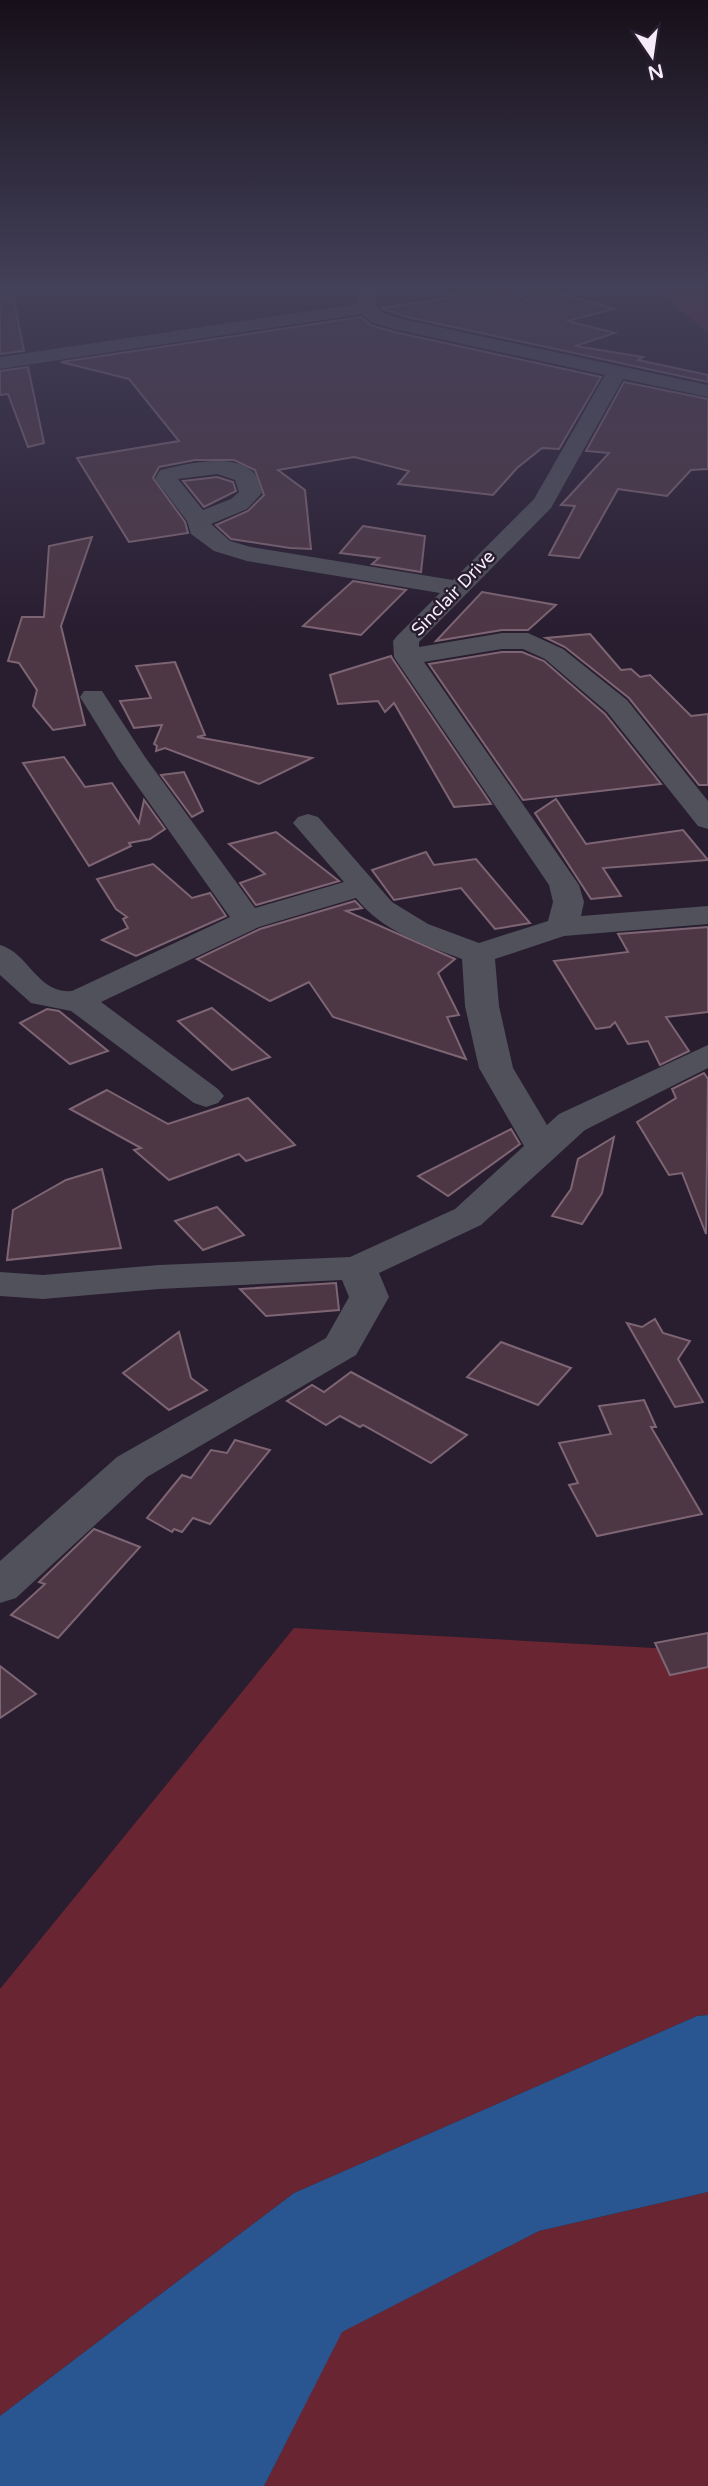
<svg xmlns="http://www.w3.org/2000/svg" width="708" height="2486" font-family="'Varela Round',sans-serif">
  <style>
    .green { fill: #692632 }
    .water { fill: #295690 }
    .building { fill: #4e3745; stroke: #7e6573; stroke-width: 2 }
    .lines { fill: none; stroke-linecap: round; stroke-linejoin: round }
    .minor { fill: #50515b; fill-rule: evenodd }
    .labels { text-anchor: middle; stroke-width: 5; stroke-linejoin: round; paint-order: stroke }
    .far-street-label { font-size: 18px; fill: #f4ecf9; stroke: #291d30 }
  </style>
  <rect width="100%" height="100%" fill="#291d30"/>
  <g class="green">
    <polygon points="652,288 708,288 708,332"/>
    <polygon points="294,1628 708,1651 708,2015 697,2016 294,2193 0,2416 0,1989"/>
    <polygon points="708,2192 708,2486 264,2486 341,2332 539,2231"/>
  </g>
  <polygon class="water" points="708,2015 708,2192 539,2231 342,2332 264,2486 0,2486 0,2416 294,2193 697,2016"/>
  <g class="building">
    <polygon points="544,288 614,309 567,321 615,333 575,346 643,357 638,360 708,375 708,382 407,317 381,308 449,298 446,295 455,293 514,289 526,300"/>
    <polygon points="13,296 24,351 0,354 0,297"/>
    <polygon points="361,317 370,325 394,332 601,377 559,449 542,448 517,468 493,495 398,484 409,471 354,457 278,470 305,490 311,549 290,548 231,539 216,525 248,511 264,495 255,470 234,460 195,460 159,467 153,478 185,522 188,533 129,542 77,458 179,441 129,379 61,362"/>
    <polygon points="28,367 44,443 28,447 8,394 0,395 0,371"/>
    <polygon points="624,382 708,399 708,469 691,470 667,496 618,489 579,558 549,555 575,506 561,505 609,453 586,451"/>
    <polygon points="217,477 233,482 236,491 204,507 183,481"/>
    <polygon points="363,526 425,536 421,572 372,564 379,558 340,553"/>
    <polygon points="92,537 61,626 85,725 53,730 33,706 37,690 19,663 8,661 22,617 44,617 49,546"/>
    <polygon points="353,581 406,590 361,635 303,626"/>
    <polygon points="482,592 556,605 528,630 502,630 436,641"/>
    <polygon points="590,634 621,670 631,669 640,677 650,675 691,716 708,714 708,785 699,785 629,698 565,647 546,638"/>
    <polygon points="502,652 522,652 544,661 605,714 661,784 523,800 429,664"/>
    <polygon points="391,656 392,658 491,804 454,807 394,703 385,712 378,701 338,704 330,675"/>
    <polygon points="175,662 205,735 197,737 312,758 259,784 165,748 156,751 157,746 154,744 162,725 134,728 120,701 151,698 136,666"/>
    <polygon points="64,757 85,787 112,783 139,823 144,800 165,829 150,839 129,843 131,846 89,866 23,763"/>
    <polygon points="184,772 203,811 192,817 161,775"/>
    <polygon points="556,799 586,844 683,830 708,860 603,868 621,896 591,899 535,813"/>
    <polygon points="276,832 339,881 256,905 240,883 265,874 229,844"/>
    <polygon points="426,852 434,865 476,859 530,923 495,929 461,888 394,900 372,870"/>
    <polygon points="153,864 192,898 210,893 226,916 136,956 102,940 128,928 123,919 127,917 116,909 97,879"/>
    <polygon points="355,901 362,908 346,911 455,959 438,973 459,1015 447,1017 466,1059 333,1017 309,982 270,1001 197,959 260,929"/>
    <polygon points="708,927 708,1012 666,1017 689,1051 660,1065 648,1041 628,1044 615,1022 610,1027 596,1029 554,961 628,952 618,934"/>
    <polygon points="212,1008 270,1057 232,1070 178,1021"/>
    <polygon points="47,1009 59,1011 108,1051 70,1064 20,1023"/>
    <polygon points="704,1073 708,1079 706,1234 682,1173 669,1175 637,1122 676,1098 672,1089"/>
    <polygon points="107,1090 168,1124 248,1098 295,1145 246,1161 239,1154 169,1180 134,1150 141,1148 70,1109"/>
    <polygon points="511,1129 520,1144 448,1196 418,1176"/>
    <polygon points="614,1137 602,1193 582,1224 552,1216 571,1189 578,1159"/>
    <polygon points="102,1169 121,1248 7,1260 13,1210 66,1180"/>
    <polygon points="217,1207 244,1235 203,1250 175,1221"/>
    <polygon points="336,1283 339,1310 266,1316 240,1289"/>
    <polygon points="655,1319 663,1333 690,1341 678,1359 703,1402 675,1407 627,1323 642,1327"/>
    <polygon points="179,1332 191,1378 207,1390 169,1410 123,1373"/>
    <polygon points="501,1342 571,1368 538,1405 467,1377"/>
    <polygon points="351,1372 467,1435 431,1463 363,1425 360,1427 340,1416 326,1425 287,1401 312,1385 324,1392"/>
    <polygon points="644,1400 656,1427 651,1427 702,1514 597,1536 569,1485 578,1483 559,1443 611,1434 599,1406"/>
    <polygon points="235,1440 270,1450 210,1524 193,1518 182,1532 174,1529 172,1532 147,1518 182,1475 191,1478 211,1450 227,1453"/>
    <polygon points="94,1529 140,1547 58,1638 11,1615 45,1584 39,1582"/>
    <polygon points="708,1633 708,1667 670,1675 655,1643"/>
    <polygon points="0,1666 36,1694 0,1718"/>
  </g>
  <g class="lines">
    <path class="minor" d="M359,288H377L375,306L385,314L406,320L708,385V397L623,379L551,508L419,642V647L502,633H528L563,649L627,700L708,801V829L698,826L607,712L545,659L523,649H502L424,662L579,885L584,902L581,916L708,906V924L564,936L495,959L499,1006L513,1068L547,1125L559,1114L708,1045V1068L585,1130L481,1225L379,1273L389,1297L356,1355L147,1477L16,1598L0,1603V1561L117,1457L326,1338L349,1297L342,1280L159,1289L43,1299L0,1296V1272L43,1275L159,1265L350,1257L455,1209L524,1146L479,1068L465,1006L462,959C423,944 383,932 356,898L259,927L101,1002L218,1089L224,1096L218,1103L206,1107L194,1103L71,1011L31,1003L0,975V945C29,953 37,994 72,991L230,917L119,760L80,697L84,691H102L145,757L255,908L344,882L293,823L298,817L308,814L318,817L392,902L428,924L479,943L548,921L553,902L549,885L394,657L393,641L397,636L440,593L247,561L214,551L191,534L187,521L155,479L160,470C184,464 234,452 253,472C258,477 260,487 262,493L247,509L211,524L230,541L251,547L453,580L534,499L605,375L395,329L371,322L362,314L0,369V357L357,304ZM217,474L235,480L239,492L231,499L203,510L178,479Z"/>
  </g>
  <linearGradient id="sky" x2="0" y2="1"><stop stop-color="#17101a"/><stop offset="0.45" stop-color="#434059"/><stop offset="1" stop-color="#434059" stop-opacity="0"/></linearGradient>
  <rect width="708" height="636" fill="url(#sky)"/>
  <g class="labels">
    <g class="far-street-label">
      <text transform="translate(453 593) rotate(-46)" y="6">Sinclair Drive</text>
    </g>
  </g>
  <g transform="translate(652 56) rotate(167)" stroke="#291d30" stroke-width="5" paint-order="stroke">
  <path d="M0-5L12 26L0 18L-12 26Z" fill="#f4ecf9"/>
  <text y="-10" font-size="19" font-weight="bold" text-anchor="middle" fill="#f4ecf9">N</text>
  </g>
</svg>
